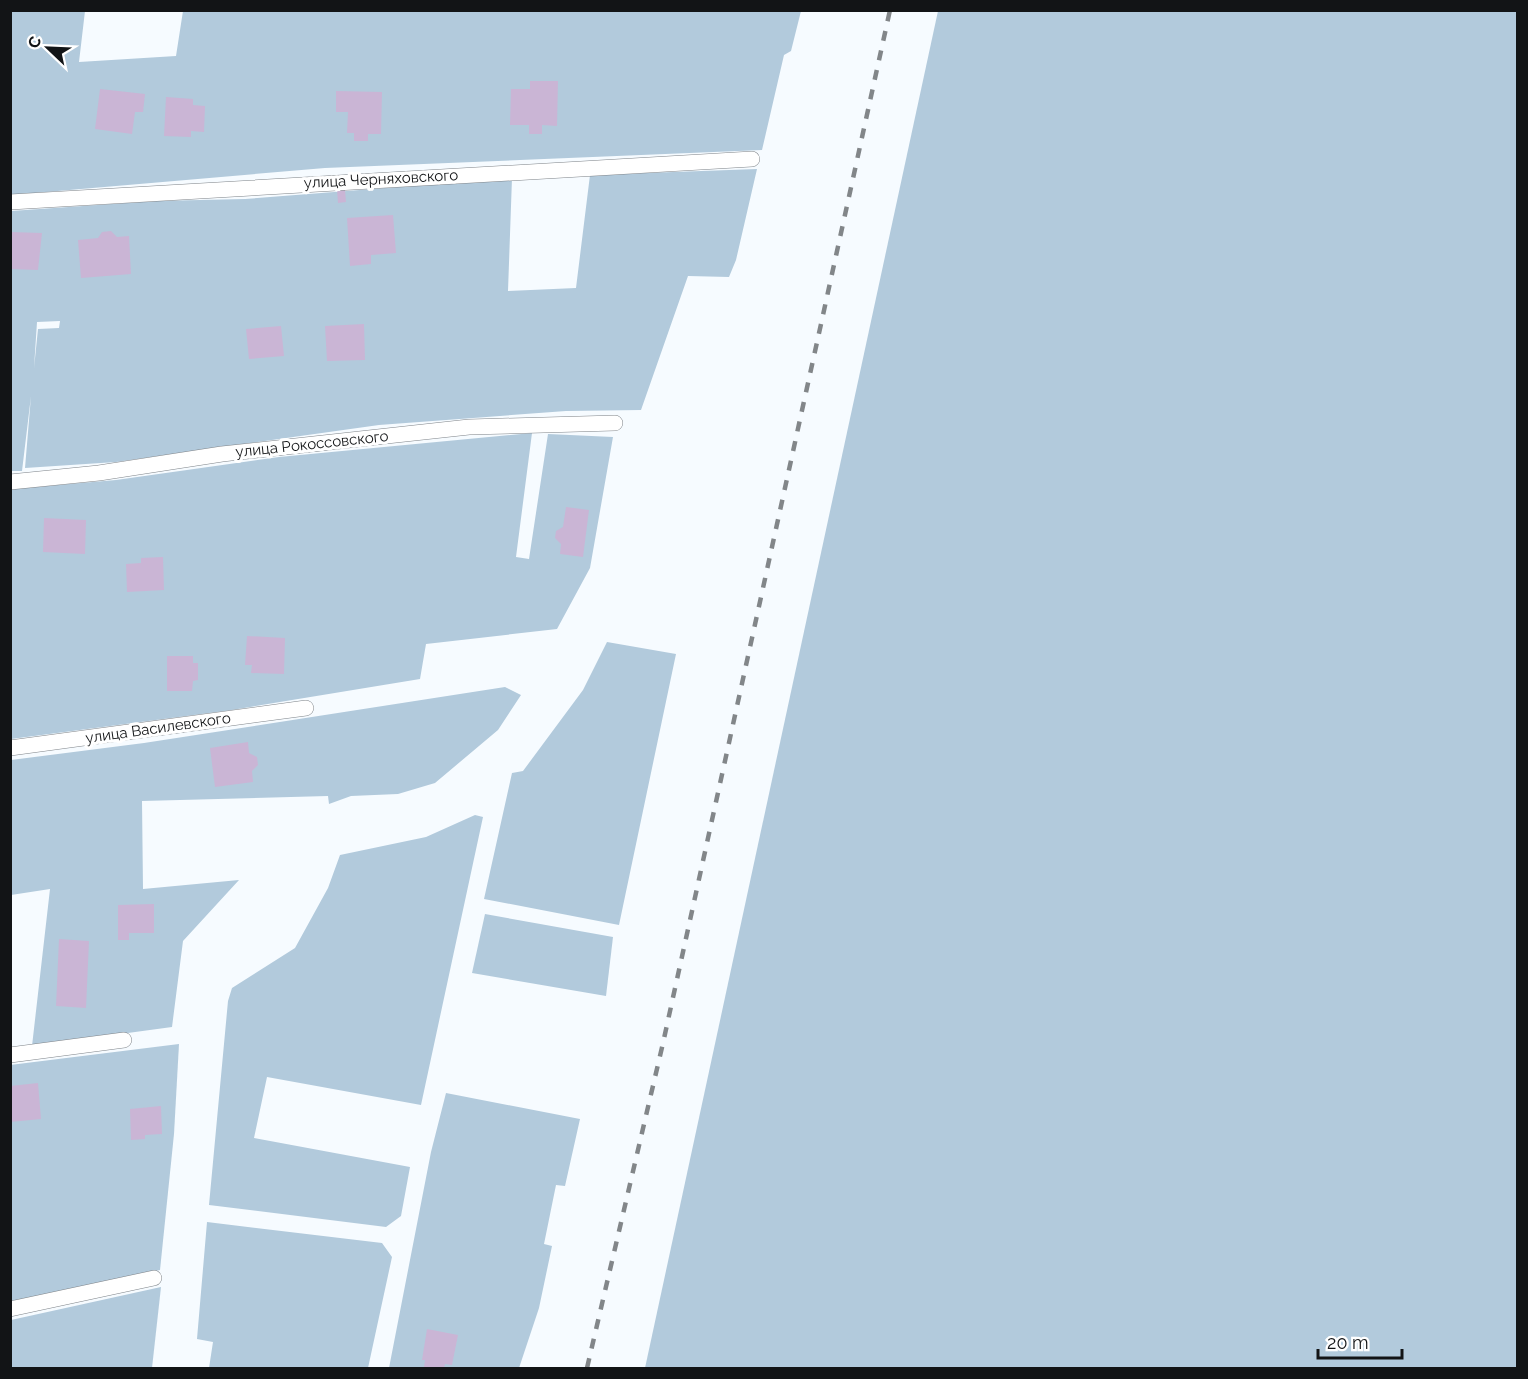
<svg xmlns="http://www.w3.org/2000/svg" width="1528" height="1379" font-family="Raleway,sans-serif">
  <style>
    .green { fill: #b2cadc; fill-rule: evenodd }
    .building { fill: #cab5d5 }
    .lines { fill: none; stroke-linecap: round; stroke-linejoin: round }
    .service-casing { stroke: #7f8489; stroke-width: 16 }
    .service { stroke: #fff; stroke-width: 15 }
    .rail { stroke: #828689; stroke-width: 4.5; stroke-dasharray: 10 10; stroke-linecap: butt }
    .labels { text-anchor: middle; stroke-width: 6; stroke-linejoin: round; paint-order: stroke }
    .street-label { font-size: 15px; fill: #121416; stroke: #fff }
  </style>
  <rect width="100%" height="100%" fill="#f6fbff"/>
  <g class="green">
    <polygon points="11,11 85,11 79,62 176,56 183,11 801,11 791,51 784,55 762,150 325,168 11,195"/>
    <polygon points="938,11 1517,11 1517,1368 645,1368"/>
    <path d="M757,169L736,260L729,277L688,276L641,410L566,411L379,425L116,462L25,468L31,396L22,471H11V211L155,201L245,199L512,178L508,291L576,288L590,175ZM60,321L59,328L38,329L34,368L37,322Z"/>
    <polygon points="532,433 516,557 529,559 548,434 613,437 590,568 557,629 426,644 420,679 232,710 11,739 11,489 116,480 279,457"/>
    <polygon points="607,642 676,654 619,925 484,899 512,773 523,771 583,690"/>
    <polygon points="505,687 521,695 498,730 435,783 398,794 351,796 329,804 328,796 142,801 143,889 239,880 183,941 172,1027 32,1046 50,889 11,895 11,760 144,743"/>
    <polygon points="475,815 483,817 421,1105 267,1077 254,1138 410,1167 401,1216 386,1227 209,1205 228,1001 232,988 295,948 328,888 340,855 426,837"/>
    <polygon points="485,914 613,937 606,996 472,973"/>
    <polygon points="179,1044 174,1134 160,1270 11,1302 10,1065"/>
    <polygon points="446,1093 580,1119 565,1186 556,1185 544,1244 552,1246 539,1308 519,1368 389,1368 431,1152"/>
    <polygon points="207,1222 382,1243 392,1257 368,1368 209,1368 213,1342 197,1339"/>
    <polygon points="161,1287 152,1368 11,1368 11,1320"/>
  </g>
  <g class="building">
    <polygon points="530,81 558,81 557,126 542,125 542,134 529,134 529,125 510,125 511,89 530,89"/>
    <polygon points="100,89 145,94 143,112 135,112 132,134 95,129"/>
    <polygon points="336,91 382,92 381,134 368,134 368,141 354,141 354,133 347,133 348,112 336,112"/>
    <polygon points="166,97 193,99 193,105 205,106 204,132 191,131 191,137 164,136"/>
    <polygon points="337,190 345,190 346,202 338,203"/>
    <polygon points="393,215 396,253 371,255 371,264 350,266 347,218"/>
    <polygon points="111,231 117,237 129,236 131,274 81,278 78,240 98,238 102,232"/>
    <polygon points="10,232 42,233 38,270 10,269"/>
    <polygon points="364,324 365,360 327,361 325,326"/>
    <polygon points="281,326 284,356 249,359 246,329"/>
    <polygon points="566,507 589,510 583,557 560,554 561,544 555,538 556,531 563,527"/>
    <polygon points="44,518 86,520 85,554 43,552"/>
    <polygon points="163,557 164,590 127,592 126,564 141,563 141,558"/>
    <polygon points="247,636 285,638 284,674 251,673 252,665 245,665"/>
    <polygon points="167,656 193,656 193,663 198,663 198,680 193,681 192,691 167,691"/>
    <polygon points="248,742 249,753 257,757 258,765 252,771 253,782 215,787 210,748"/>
    <polygon points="154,904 154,933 129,933 129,940 118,940 118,905"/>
    <polygon points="59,939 89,941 86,1008 56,1006"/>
    <polygon points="38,1083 41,1119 10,1122 10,1086"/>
    <polygon points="161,1106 162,1134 145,1135 145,1139 131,1140 130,1109"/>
    <polygon points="427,1329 458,1335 452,1365 445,1364 444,1368 424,1367 425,1360 422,1360"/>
  </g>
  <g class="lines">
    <g class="service-casing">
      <g id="service">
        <polyline points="10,202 752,159"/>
        <polyline points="10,482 99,473 222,454 469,427 615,423"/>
        <polyline points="10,748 306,708"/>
        <polyline points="10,1055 124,1040"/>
        <polyline points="10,1309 154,1278"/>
      </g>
    </g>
    <use href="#service" class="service"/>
    <polyline class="rail" points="587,1368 663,1043 890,10"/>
  </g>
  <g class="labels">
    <g class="street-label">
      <text transform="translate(381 179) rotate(-3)" y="5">улица Черняховского</text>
      <text transform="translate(312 444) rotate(-6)" y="5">улица Рокоссовского</text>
      <text transform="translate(158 728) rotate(-8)" y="5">улица Василевского</text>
    </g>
  </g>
  <rect width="1528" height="1379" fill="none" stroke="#121416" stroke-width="24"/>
  <g transform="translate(48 48) rotate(293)" stroke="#ffffff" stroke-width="4.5" paint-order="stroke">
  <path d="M0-4.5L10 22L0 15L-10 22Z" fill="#121416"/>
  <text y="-9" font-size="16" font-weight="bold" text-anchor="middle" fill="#121416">С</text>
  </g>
  <path d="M1318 1349v9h84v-9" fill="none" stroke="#121416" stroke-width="3"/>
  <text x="1327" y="1349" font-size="18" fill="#121416" stroke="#ffffff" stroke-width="4.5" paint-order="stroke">20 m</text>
</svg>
